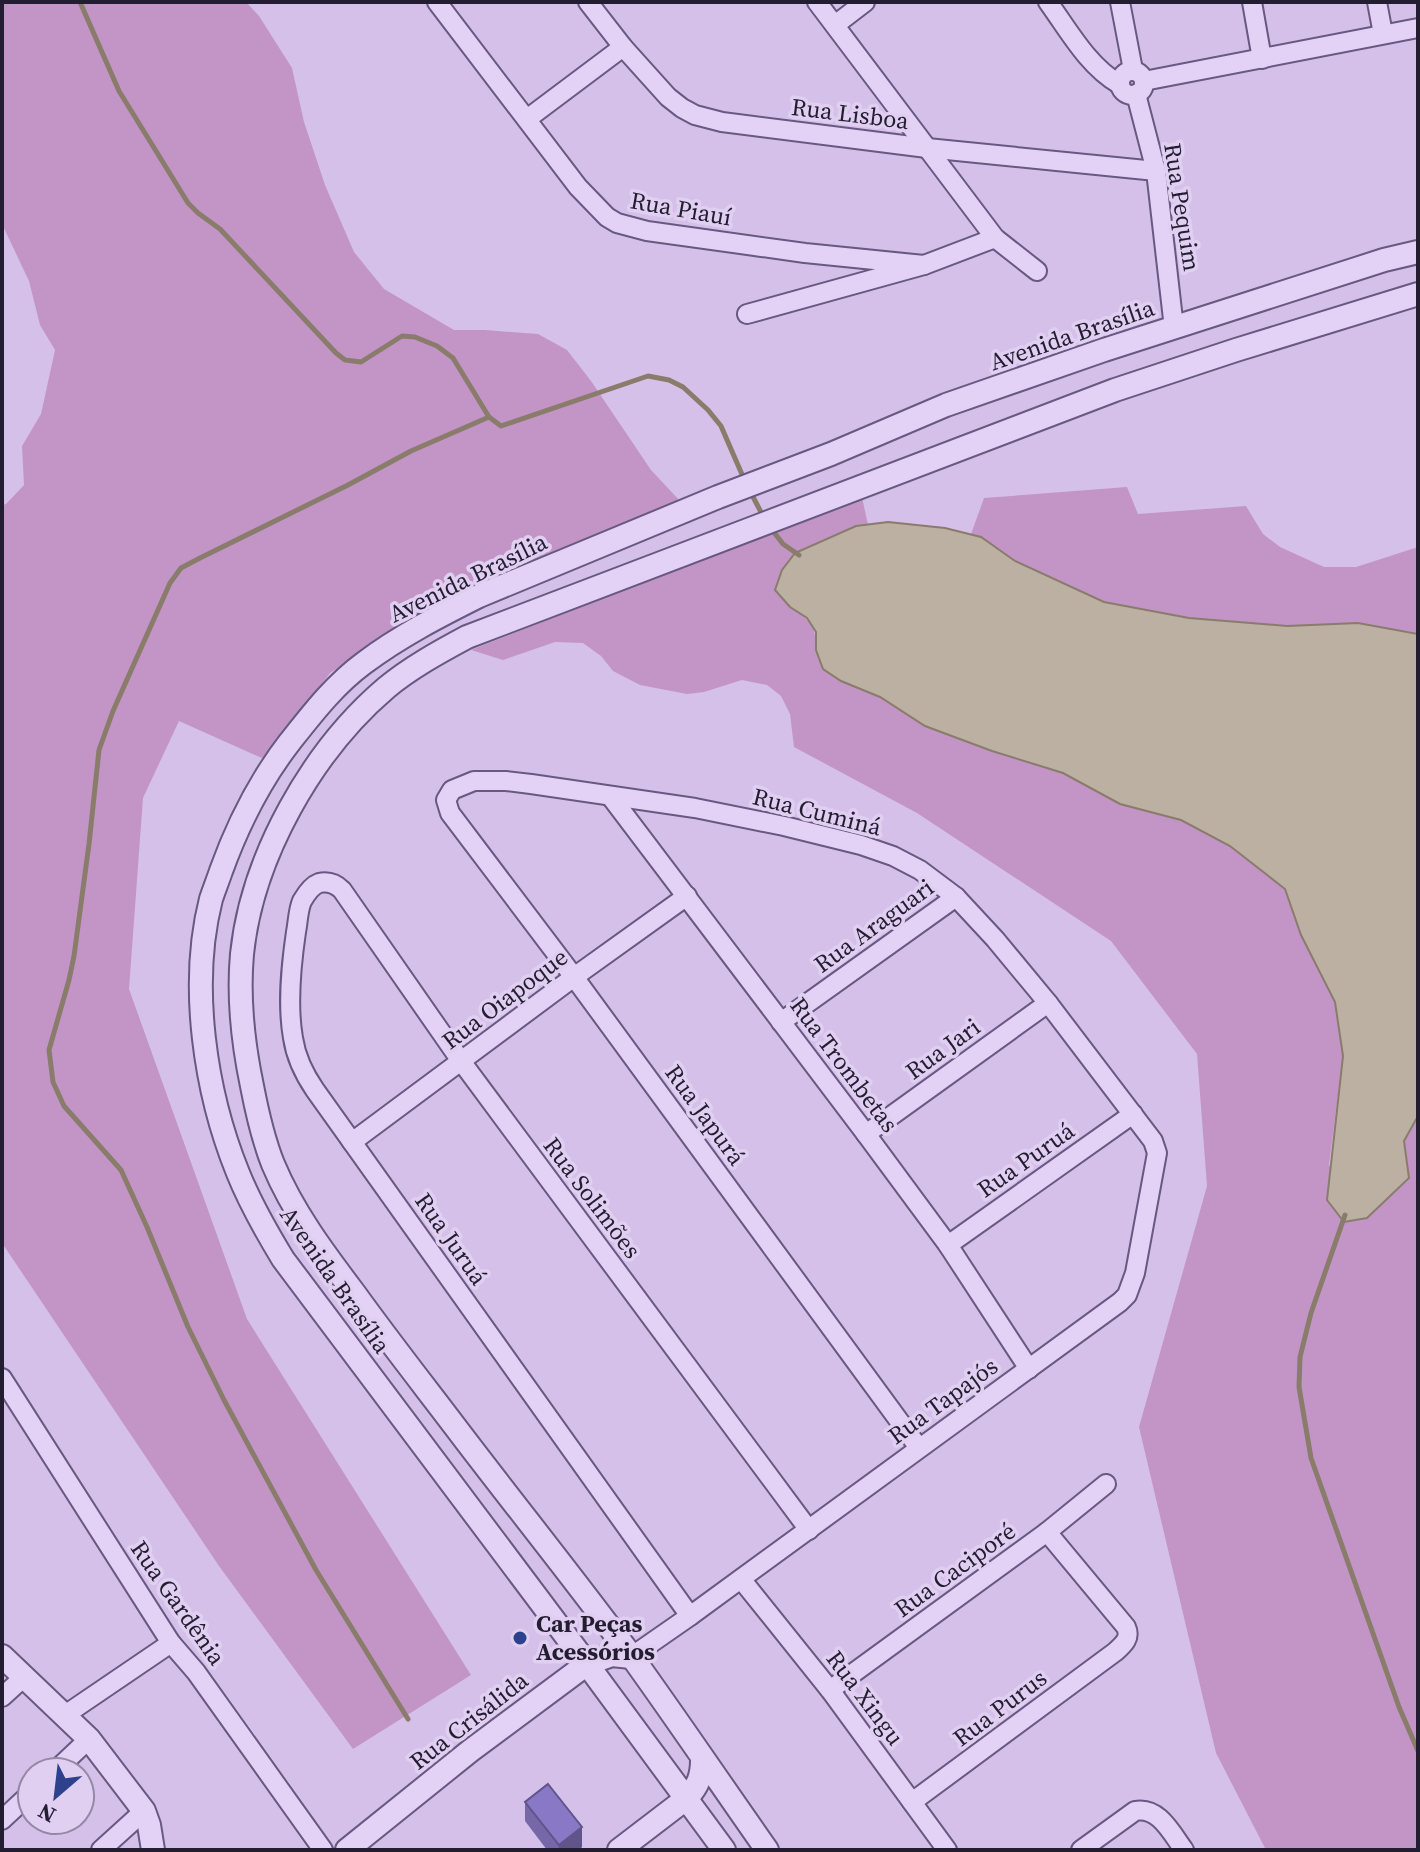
<svg xmlns="http://www.w3.org/2000/svg" width="1420" height="1852" font-family="'Source Serif 4',serif">
  <style>
    .green { fill: #c395c7 }
    .water { fill: #bcb0a2; stroke: #897c6b; stroke-width: 2 }
    .lines { fill: none; stroke-linecap: round; stroke-linejoin: round }
    .stream { stroke: #897c6b; stroke-width: 5 }
    .minor-casing { stroke: #675981; stroke-width: 22 }
    .tertiary-casing { stroke: #675981; stroke-width: 26 }
    .minor { stroke: #e4d2f6; stroke-width: 18 }
    .tertiary { stroke: #e4d2f6; stroke-width: 22 }
    .wall { fill: #7667a9 }
    .shaded-wall { fill: #60548a }
    .building { fill: #8978c5; stroke: #60548a; stroke-width: 2 }
    .poi-dot { fill: #2e418c; stroke: #e1cff2; stroke-width: 3 }
    .labels { text-anchor: middle; stroke-width: 7; stroke-linejoin: round; paint-order: stroke }
    .street-label { font-size: 24px; fill: #231d32; stroke: #e1cff2 }
    .poi-label { font-size: 24px; font-weight: bold; fill: #231d32; stroke: #e1cff2; text-anchor: start }
  </style>
  <rect width="100%" height="100%" fill="#d5c0ea"/>
  <g class="green">
    <polygon points="2,2 246,2 259,16 292,68 304,122 325,185 354,252 384,289 454,330 485,330 538,334 567,350 591,381 651,470 681,502 438,600 330,673 264,759 179,721 143,798 129,989 247,1319 471,1675 353,1749 219,1566 2,1243 2,505 6,504 24,485 22,446 41,414 55,350 40,325 29,281 2,224"/>
    <polygon points="1127,487 1138,514 1246,506 1263,534 1280,547 1324,567 1356,567 1418,547 1418,634 1358,623 1287,626 1189,618 1104,602 1015,561 981,537 971,534 984,498"/>
    <path d="M862,497L868,525L856,526L795,553L790,607C811,621 816,625 816,650L880,697L926,726L992,751L1063,773L1120,804L1181,820L1230,846L1285,889L1301,935L1335,1002L1343,1056L1329,1165L1367,1218L1385,1199L1404,1141L1418,1116V1850H1266L1216,1753L1139,1427L1207,1186L1197,1054L1111,941L917,813L794,747L790,714L781,696L767,685L742,680L704,692L687,694L640,685L613,671L601,656L583,643L555,642L503,660L471,650Z"/>
  </g>
  <polygon class="water" points="888,522 945,528 981,537 1015,561 1104,602 1189,618 1287,626 1358,623 1418,634 1418,1116 1404,1141 1409,1178 1367,1218 1344,1222 1327,1200 1343,1056 1335,1002 1301,935 1285,889 1230,846 1181,820 1120,804 1063,773 992,751 925,726 880,697 841,681 823,669 816,650 816,632 807,618 790,607 775,590 782,570 795,553 856,526"/>
  <g class="lines">
    <g class="stream">
      <polyline points="80,2 119,91 188,203 198,213 220,229 336,353 345,360 361,362 402,336 415,337 437,346 453,358 489,417 501,426 648,376 669,380 683,387 708,410 721,426 744,479"/>
      <polyline points="750,491 764,518"/>
      <polyline points="769,526 783,544 799,555"/>
      <polyline points="1345,1215 1311,1313 1300,1357 1299,1387 1311,1458 1399,1707 1418,1751"/>
      <polyline points="408,1719 316,1570 224,1400 188,1327 147,1227 121,1170 64,1106 53,1082 49,1050 69,980 74,956 89,844 99,750 113,711 170,583 181,568 200,558 348,485 411,451 489,417"/>
    </g>
    <g class="minor-casing">
      <g id="minor">
        <polyline points="437,2 578,187 607,217 617,223 647,231 805,253 924,265"/>
        <polyline points="588,2 623,47 668,97 682,108 695,115 722,122 927,148 1156,171"/>
        <polyline points="817,2 995,238 1037,271"/>
        <path d="M1048,2C1069,31 1088,66 1119,84"/>
        <polyline points="1120,2 1133,70"/>
        <polyline points="1252,2 1262,59"/>
        <polyline points="1377,2 1383,34"/>
        <polyline points="835,25 865,2"/>
        <circle cx="1132" cy="83" r="12"/>
        <polyline points="1144,81 1418,28"/>
        <polyline points="1136,94 1156,171 1174,328"/>
        <polyline points="527,119 623,47"/>
        <polyline points="747,314 924,265 995,238"/>
        <polyline points="611,797 866,1134 948,1245 1029,1369"/>
        <polyline points="781,1022 956,897"/>
        <polyline points="866,1134 1048,1003"/>
        <polyline points="352,1142 574,977 687,896"/>
        <polyline points="948,1245 1133,1114"/>
        <polyline points="2,1378 171,1643 196,1672 323,1850"/>
        <polyline points="741,1579 830,1690 947,1850"/>
        <path d="M690,1616L315,1090C304,1074 296,1058 293,1038C287,1004 291,966 296,932C298,922 298,910 302,901C306,894 311,886 319,883C328,881 336,884 342,890L461,1061L809,1530"/>
        <polyline points="631,1657 690,1616 1120,1302 1127,1295 1135,1273 1157,1153 1153,1141 1048,1003 995,939 956,897 920,870 893,856 861,845 784,826 695,808 531,784 506,781 474,781 452,790 446,800 450,813 574,977 919,1448"/>
        <polyline points="830,1690 1047,1532 1106,1484"/>
        <polyline points="2,1697 24,1677"/>
        <polyline points="65,1715 171,1643"/>
        <polyline points="54,1772 89,1739"/>
        <path d="M912,1802L1115,1652C1124,1644 1131,1638 1126,1627L1047,1532"/>
        <polyline points="2,1820 32,1792"/>
        <polyline points="101,1850 144,1811"/>
        <path d="M1081,1850L1135,1811C1159,1806 1172,1834 1184,1850"/>
      </g>
    </g>
    <g class="tertiary-casing">
      <g id="tertiary">
        <polyline points="2,1656 89,1739 144,1811 149,1825 153,1850"/>
        <polyline points="347,1850 470,1751 587,1664 612,1655 631,1657"/>
        <path d="M619,1850L687,1798C698,1786 702,1776 702,1760"/>
        <path d="M724,1850L587,1664L283,1259C266,1231 250,1203 238,1173C205,1092 189,985 211,899C214,890 218,880 221,871C238,824 259,782 289,743C312,714 334,685 364,663C400,636 439,616 479,596L718,497L831,454L946,405L1104,350L1384,260L1418,252"/>
        <path d="M767,1850C722,1786 678,1721 632,1657C578,1584 521,1513 466,1441C429,1392 391,1344 355,1294C324,1253 293,1212 273,1164C263,1139 257,1112 252,1086C243,1043 238,998 242,954C252,857 312,751 386,688C410,668 439,652 467,637L1115,390L1236,350L1418,294"/>
      </g>
    </g>
    <use href="#minor" class="minor"/>
    <use href="#tertiary" class="tertiary"/>
  </g>
  <polygon class="wall" points="525,1802 582,1847 578,1850 547,1850 525,1821"/>
  <polygon class="shaded-wall" points="582,1827 582,1847 578,1850 559,1850 559,1845"/>
  <polygon class="building" points="548,1784 582,1827 559,1845 525,1802"/>
  <circle class="poi-dot" cx="520" cy="1638" r="8"/>
  <g class="labels">
    <g class="street-label">
      <text transform="translate(850 114) rotate(7)" y="8">Rua Lisboa</text>
      <text transform="translate(1182 207) rotate(81)" y="8">Rua Pequim</text>
      <text transform="translate(681 209) rotate(10)" y="8">Rua Piauí</text>
      <text transform="translate(1072 335) rotate(-19)" y="8">Avenida Brasília</text>
      <text transform="translate(468 578) rotate(-26)" y="8">Avenida Brasília</text>
      <text transform="translate(817 812) rotate(14)" y="8">Rua Cuminá</text>
      <text transform="translate(874 926) rotate(-36)" y="8">Rua Araguari</text>
      <text transform="translate(505 999) rotate(-37)" y="8">Rua Oiapoque</text>
      <text transform="translate(943 1049) rotate(-36)" y="8">Rua Jari</text>
      <text transform="translate(844 1065) rotate(53)" y="8">Rua Trombetas</text>
      <text transform="translate(705 1115) rotate(54)" y="8">Rua Japurá</text>
      <text transform="translate(1026 1160) rotate(-35)" y="8">Rua Puruá</text>
      <text transform="translate(592 1198) rotate(53)" y="8">Rua Solimões</text>
      <text transform="translate(451 1239) rotate(55)" y="8">Rua Juruá</text>
      <text transform="translate(335 1280) rotate(55)" y="8">Avenida Brasília</text>
      <text transform="translate(943 1401) rotate(-36)" y="8">Rua Tapajós</text>
      <text transform="translate(955 1570) rotate(-36)" y="8">Rua Caciporé</text>
      <text transform="translate(178 1603) rotate(55)" y="8">Rua Gardênia</text>
      <text transform="translate(865 1698) rotate(53)" y="8">Rua Xingu</text>
      <text transform="translate(1000 1708) rotate(-37)" y="8">Rua Purus</text>
      <text transform="translate(469 1721) rotate(-38)" y="8">Rua Crisálida</text>
    </g>
    <g class="poi-label">
      <text x="536" y="1632">Car Peças<tspan x="536" dy="28">Acessórios</tspan></text>
    </g>
  </g>
  <rect width="1420" height="1852" fill="none" stroke="#231d32" stroke-width="8"/>
  <g transform="translate(56 1796) rotate(208)"><circle r="38" fill="#e1cff2" stroke="#9588a5" stroke-width="2"/>
  <path d="M0-6L14 30L0 20L-14 30Z" fill="#2e418c"/>
  <text y="-12" font-size="22" font-weight="bold" text-anchor="middle" fill="#231d32">N</text>
  </g>
</svg>
